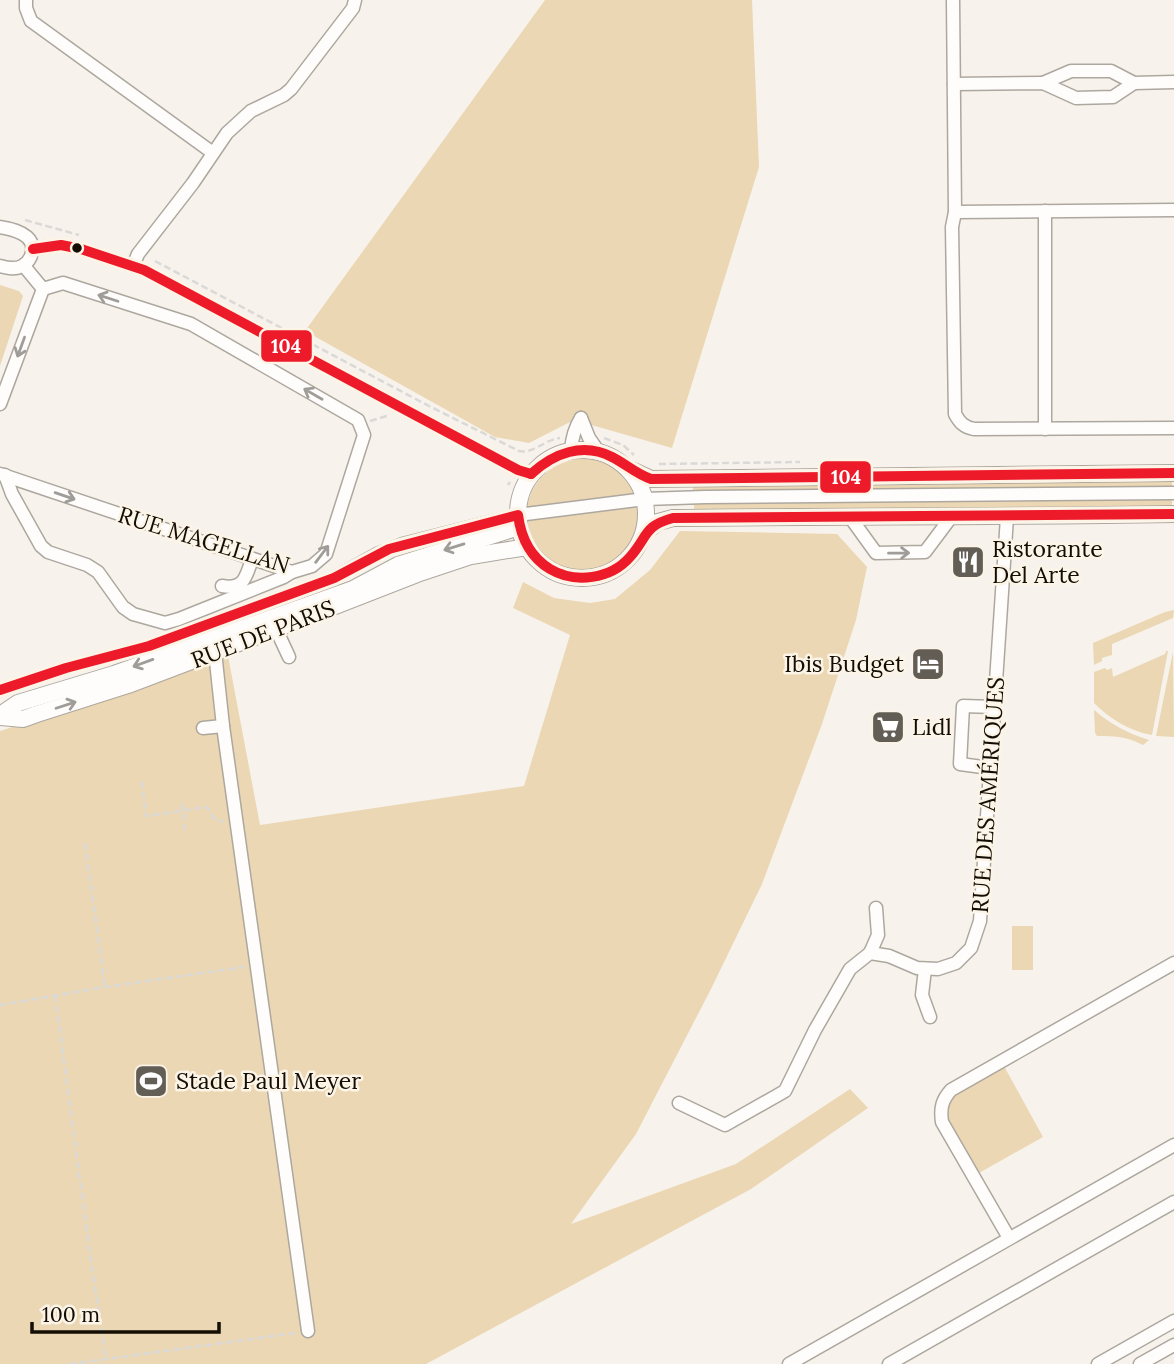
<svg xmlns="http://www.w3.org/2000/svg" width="1174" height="1364" font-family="Lora,serif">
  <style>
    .green { fill: #ebd7b3 }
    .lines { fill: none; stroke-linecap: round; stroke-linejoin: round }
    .minor-casing { stroke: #ada79e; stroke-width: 15 }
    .major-casing { stroke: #ada79e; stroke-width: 18 }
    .path { stroke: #dad9d7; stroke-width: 2.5; stroke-dasharray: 7 3.5; stroke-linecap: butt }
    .minor { stroke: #fefdfc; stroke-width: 12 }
    .major { stroke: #fefdfc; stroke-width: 16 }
    .bus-1-casing { stroke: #fcf4e7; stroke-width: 16 }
    .bus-1 { stroke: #ed1b2a; stroke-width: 10 }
    .oneway { stroke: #a09d98 }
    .bus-dot { fill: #130d03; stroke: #fcf4e7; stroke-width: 2.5 }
    .labels { text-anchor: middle; stroke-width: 5; stroke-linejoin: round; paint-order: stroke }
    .street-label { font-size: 23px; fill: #130d03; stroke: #fcf4e7 }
    .poi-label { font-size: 23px; fill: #130d03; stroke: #fcf4e7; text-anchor: start }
    .line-badge { stroke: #fcf4e7; stroke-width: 2.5 }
    .badge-label { font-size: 19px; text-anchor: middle; font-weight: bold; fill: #fff }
  </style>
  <rect width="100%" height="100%" fill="#f7f3ec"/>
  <g class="green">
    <polygon points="545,0 752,0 759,167 672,448 574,420 529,443 495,437 305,331"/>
    <polygon points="0,285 19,291 23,296 0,366"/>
    <path d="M584,458C606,461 626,471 634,494L527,507C533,477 554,461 584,458Z"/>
    <polygon points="1172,479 1172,486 693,491 693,484"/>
    <polygon points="1172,500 1172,507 694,512 694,504"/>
    <path d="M638,507C645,580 543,596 527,521Z"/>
    <polygon points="680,531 837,534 867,567 856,620 822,724 762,884 711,989 636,1134 571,1224 736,1164 850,1089 868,1108 751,1189 426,1364 0,1364 0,731 228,656 260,825 524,786 570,635 513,608 523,582 554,598 590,603 615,599 650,570"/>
    <polygon points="1174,610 1173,618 1112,644 1112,655 1102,658 1102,661 1094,665 1093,643 1165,612"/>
    <path d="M1166,651H1168L1152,735C1129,731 1110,719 1094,703V672L1105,668L1107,670L1112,668L1113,677L1165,654Z"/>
    <polygon points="1173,652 1174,737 1156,736"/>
    <path d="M1094,710C1110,724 1129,734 1149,740L1143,745C1125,736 1115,736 1097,736L1095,733Z"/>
    <rect x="1012" y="926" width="21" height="44"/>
    <path d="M1004,1066L1043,1137L979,1173L949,1120C945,1111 948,1103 953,1096Z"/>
  </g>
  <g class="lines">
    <g class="minor-casing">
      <g id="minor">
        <polyline points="26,0 26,8 31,21 213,153"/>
        <path d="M953,0L955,212L952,227L955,414C960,423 964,427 974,429L1174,428"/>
        <polyline points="1043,83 1071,71 1111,71 1134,83 1174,82"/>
        <polyline points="954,84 1043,83 1076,98 1113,97 1134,83"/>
        <polyline points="955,212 1174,210"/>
        <path d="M0,227C9,229 19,230 27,237C36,245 33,260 22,266C15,270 7,268 0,266"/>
        <polyline points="33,249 61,245 81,249 144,270 518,470 531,474"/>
        <polyline points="24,266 43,289"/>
        <polyline points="133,266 138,254 193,183 227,133 251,111 284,95 291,89 353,8 355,0"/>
        <polyline points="0,404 43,289"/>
        <polyline points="581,418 589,438 598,451"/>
        <polyline points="1045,429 1045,211"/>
        <path d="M571,450C572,438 574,429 581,418"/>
        <polyline points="0,474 292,572 312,566 326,554 364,435 358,420 191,324 63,283 43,289"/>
        <polyline points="5,475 12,494 41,546 48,552 87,565 98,572 123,607 133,614 165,623 179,619 284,577 292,572"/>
        <polyline points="850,517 876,553 925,552 952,516"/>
        <path d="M222,586C244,590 246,577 252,559"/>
        <polyline points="276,620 276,629 289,657"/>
        <polyline points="217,643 215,652 223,726 308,1331"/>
        <polyline points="0,690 66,668 149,646 334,578 377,554 403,544 518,515 645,499 705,497 1174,493"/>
        <polyline points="203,728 223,726"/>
        <polyline points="990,768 960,764 963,706 994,707"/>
        <polyline points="870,953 878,935 876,908"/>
        <polyline points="925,969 922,995 930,1017"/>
        <polyline points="679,1103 725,1125 785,1091 815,1030 850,969 870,953 889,956 917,968 938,969 956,963 971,948 980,921 1007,517"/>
        <path d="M1009,1238L942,1122C940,1108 942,1100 951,1090L1174,963"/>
        <polyline points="789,1364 1174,1145"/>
        <polyline points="889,1364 1174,1202"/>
        <polyline points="1098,1364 1174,1321"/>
        <polyline points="1140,1364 1174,1345"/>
      </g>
    </g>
    <g class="major-casing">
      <g id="major">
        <circle cx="582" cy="514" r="64"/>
        <polyline points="627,468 651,479 1174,473"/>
        <path d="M644,533L658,522L673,518C840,516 1007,517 1174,514"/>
        <polyline points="0,715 18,703 114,674 353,589 398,565 519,527"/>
        <polyline points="0,717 23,719 37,714 128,685 276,629 417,574 471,556 527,547"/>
      </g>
    </g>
    <g class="path">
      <polyline points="25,220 79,235"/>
      <path d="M155,261L429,406L519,451C533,454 544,440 560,438"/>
      <polyline points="370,421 390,415"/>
      <polyline points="604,438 623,445 634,455"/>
      <polyline points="659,464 800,462"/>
      <polyline points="508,485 510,482"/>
      <polyline points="142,781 146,816 207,807 214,818 223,822"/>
      <polyline points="182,803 185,830"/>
      <polyline points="85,843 105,987"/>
      <polyline points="55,995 90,1254 106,1359"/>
      <polyline points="0,1005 105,987 244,967"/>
      <polyline points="70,1364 295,1333"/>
    </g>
    <use href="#minor" class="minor"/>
    <use href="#major" class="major"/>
    <g class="bus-1-casing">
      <g id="bus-1">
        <polyline points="33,249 61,245 81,249 144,270 518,470 531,474"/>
        <path d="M531,474C554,453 583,442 612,457C626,464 636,474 651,479L1174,473"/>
        <path d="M0,690L66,668L149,646L334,578L389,549L518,515C521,538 530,557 550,569C575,584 611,579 630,557C648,537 643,526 673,518L1174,514"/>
      </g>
    </g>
    <use href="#bus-1" class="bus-1"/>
  </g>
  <defs><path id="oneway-shaft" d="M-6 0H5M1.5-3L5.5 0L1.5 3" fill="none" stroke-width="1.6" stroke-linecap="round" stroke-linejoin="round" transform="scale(1.75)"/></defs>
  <g class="oneway">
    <use href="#oneway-shaft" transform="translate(108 298) rotate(-162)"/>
    <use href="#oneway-shaft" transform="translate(21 347) rotate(110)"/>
    <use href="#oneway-shaft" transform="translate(313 394) rotate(-150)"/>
    <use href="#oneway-shaft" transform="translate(65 496) rotate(19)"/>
    <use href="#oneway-shaft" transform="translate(454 547) rotate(163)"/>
    <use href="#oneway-shaft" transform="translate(899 553) rotate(-1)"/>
    <use href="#oneway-shaft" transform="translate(322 554) rotate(-53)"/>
    <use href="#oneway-shaft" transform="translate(143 663) rotate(160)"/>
    <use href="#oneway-shaft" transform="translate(66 705) rotate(-18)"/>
  </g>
  <defs>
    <g id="restaurant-square" transform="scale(1.75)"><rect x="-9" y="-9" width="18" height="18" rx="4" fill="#635e55" stroke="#fcf4e7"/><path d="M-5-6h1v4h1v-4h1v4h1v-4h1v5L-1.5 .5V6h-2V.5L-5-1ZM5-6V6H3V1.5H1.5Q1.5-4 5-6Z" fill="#fff"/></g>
    <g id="hotel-square" transform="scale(1.75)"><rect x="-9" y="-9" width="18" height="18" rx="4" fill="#635e55" stroke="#fcf4e7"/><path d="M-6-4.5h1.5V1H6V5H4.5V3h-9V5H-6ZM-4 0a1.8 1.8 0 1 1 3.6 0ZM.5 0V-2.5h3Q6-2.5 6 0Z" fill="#fff"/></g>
    <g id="supermarket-square" transform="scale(1.75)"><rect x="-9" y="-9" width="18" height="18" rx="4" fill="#635e55" stroke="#fcf4e7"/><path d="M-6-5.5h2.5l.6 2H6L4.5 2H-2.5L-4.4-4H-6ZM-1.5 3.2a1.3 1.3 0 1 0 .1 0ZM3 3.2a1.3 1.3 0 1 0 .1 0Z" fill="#fff"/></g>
    <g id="stadium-square" transform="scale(1.75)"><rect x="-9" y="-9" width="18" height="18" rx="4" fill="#635e55" stroke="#fcf4e7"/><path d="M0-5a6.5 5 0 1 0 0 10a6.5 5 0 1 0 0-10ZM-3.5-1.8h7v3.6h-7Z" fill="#fff"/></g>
  </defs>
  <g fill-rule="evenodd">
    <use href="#restaurant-square" x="968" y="562"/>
    <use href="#hotel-square" x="928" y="664"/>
    <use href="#supermarket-square" x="888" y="727"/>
    <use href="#stadium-square" x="151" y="1081"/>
  </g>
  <circle class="bus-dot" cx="77" cy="248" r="6"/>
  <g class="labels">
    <g class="street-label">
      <text transform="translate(204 540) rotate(17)" y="8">RUE MAGELLAN</text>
      <text transform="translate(263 634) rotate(-21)" y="8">RUE DE PARIS</text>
      <text transform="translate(988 795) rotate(-86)" y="8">RUE DES AMÉRIQUES</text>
    </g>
    <g class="poi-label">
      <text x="992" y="557">Ristorante<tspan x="992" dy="26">Del Arte</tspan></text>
      <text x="904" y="672" text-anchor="end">Ibis Budget</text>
      <text x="912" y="735">Lidl</text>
      <text x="176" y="1089">Stade Paul Meyer</text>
    </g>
  </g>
  <g class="line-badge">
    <rect x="260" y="329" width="53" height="34" rx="7" fill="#ed1b2a"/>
    <rect x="819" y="460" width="53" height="34" rx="7" fill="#ed1b2a"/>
  </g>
  <g class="badge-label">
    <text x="286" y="353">104</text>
    <text x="846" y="484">104</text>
  </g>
  <path d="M32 1322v10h187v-10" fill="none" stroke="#130d03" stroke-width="3.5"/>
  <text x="42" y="1322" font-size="21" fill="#130d03" stroke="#fcf4e7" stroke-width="5" paint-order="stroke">100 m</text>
</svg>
